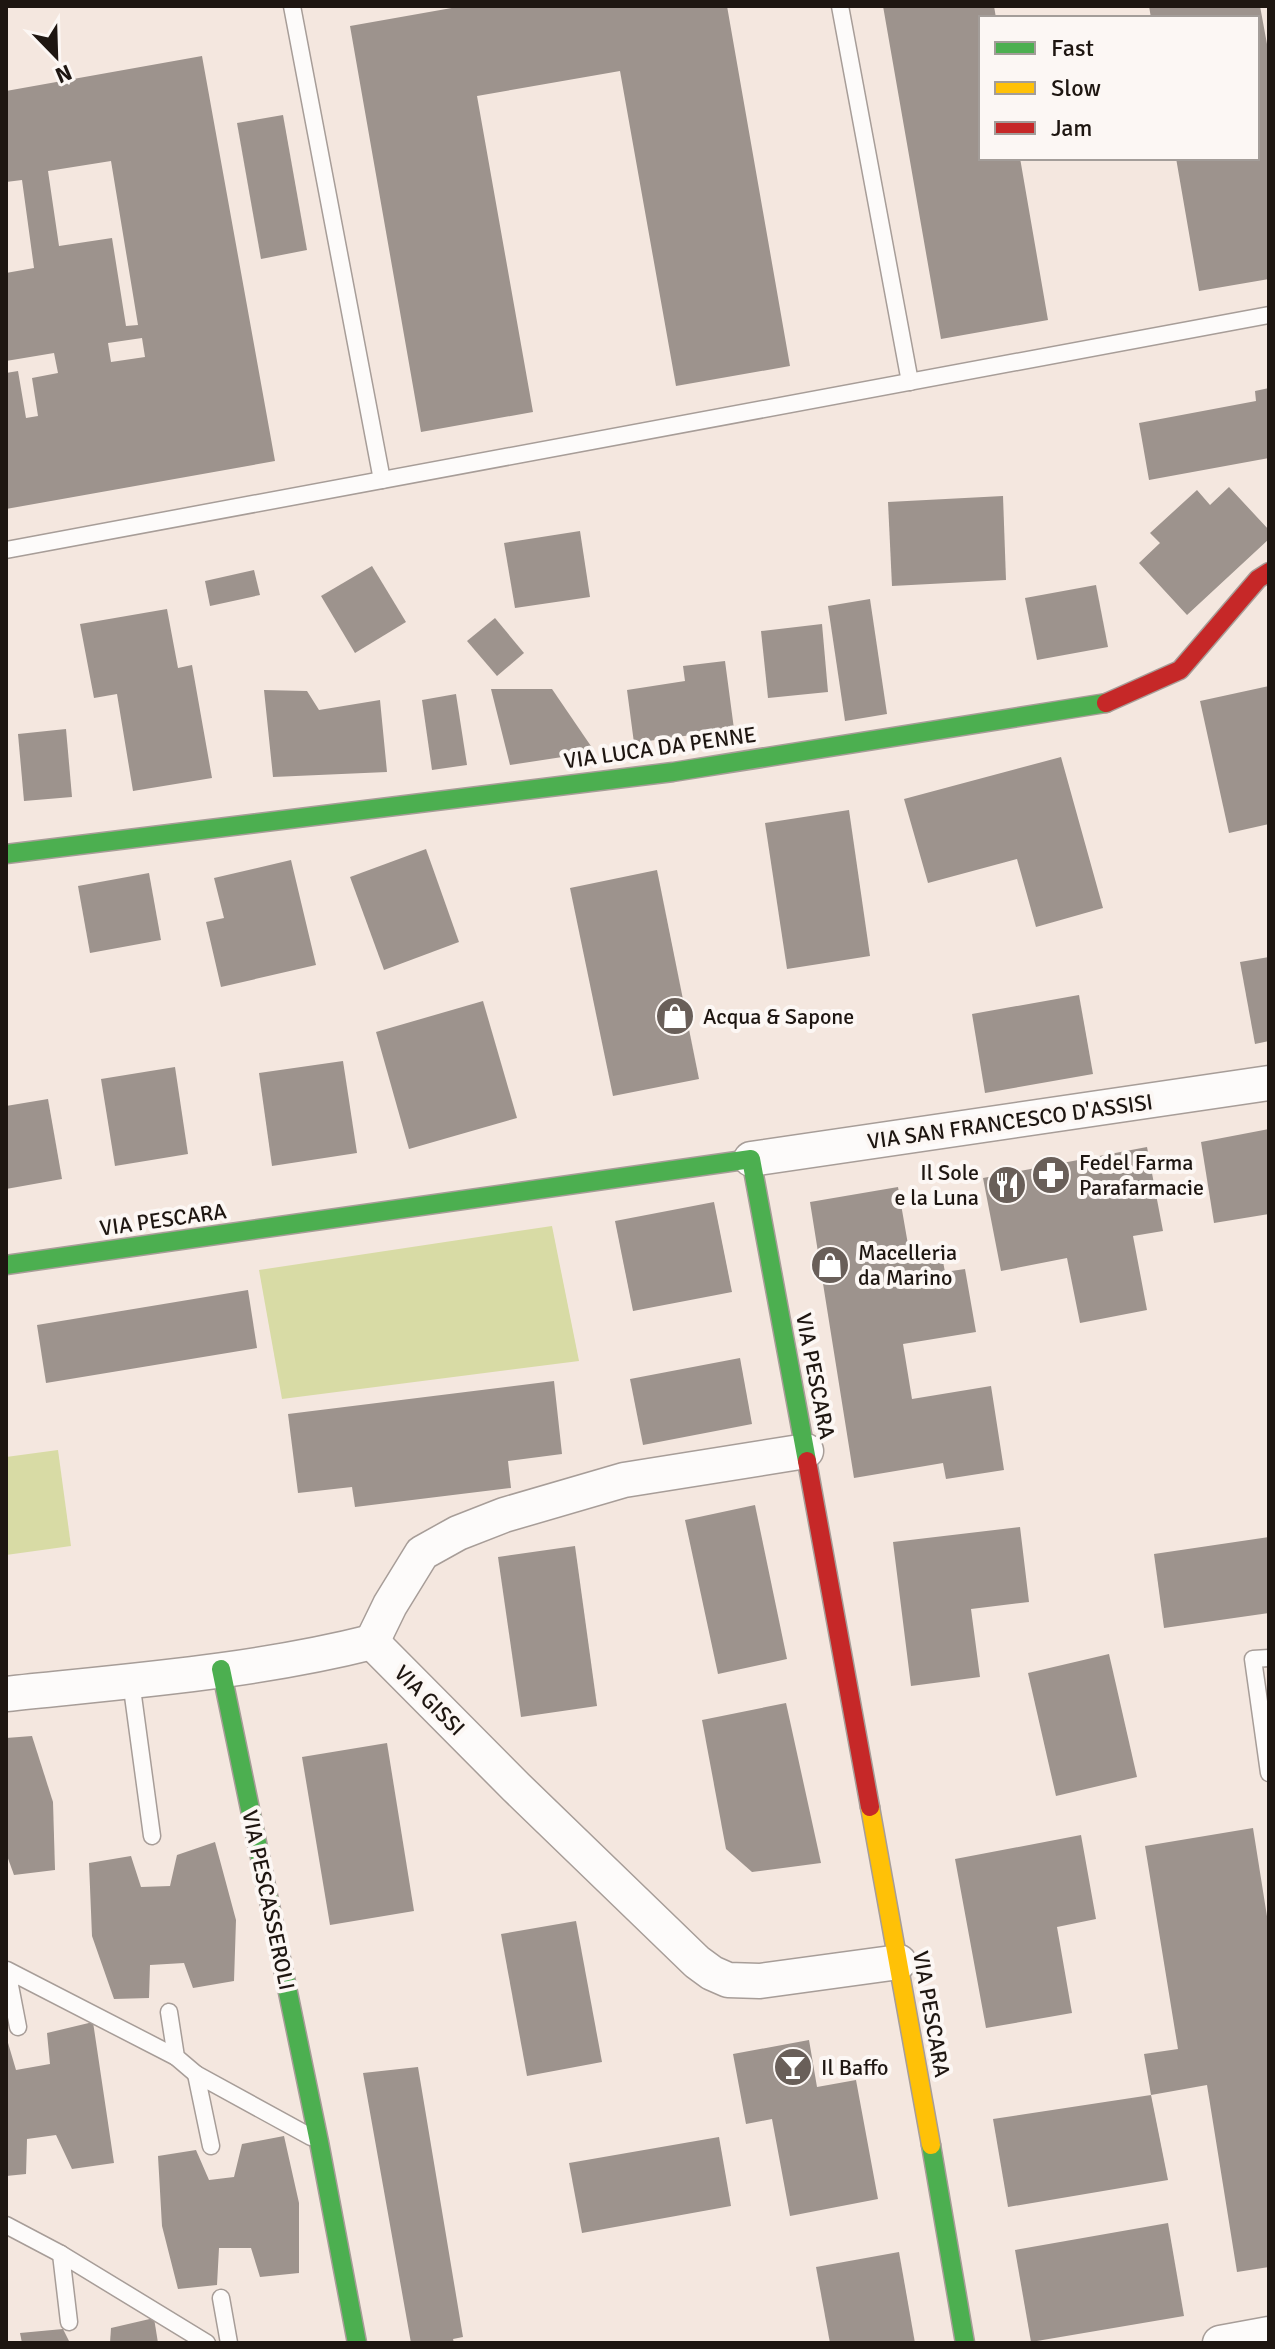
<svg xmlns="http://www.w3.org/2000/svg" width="1275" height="2349" font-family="Signika,sans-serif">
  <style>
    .green { fill: #d8dba5 }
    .building { fill: #9d938d; fill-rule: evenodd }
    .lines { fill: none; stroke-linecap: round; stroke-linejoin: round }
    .lane-casing { stroke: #a79d98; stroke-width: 19 }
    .street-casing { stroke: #a79d98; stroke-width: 37 }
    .fast-casing { stroke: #a79d98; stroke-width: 21 }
    .slow-casing { stroke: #a79d98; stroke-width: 21 }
    .jam-casing { stroke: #a79d98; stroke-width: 21 }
    .lane { stroke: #fdfbfa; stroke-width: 16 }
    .street { stroke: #fdfbfa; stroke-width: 34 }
    .fast { stroke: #4caf50; stroke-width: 18 }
    .slow { stroke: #ffc107; stroke-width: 18 }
    .jam { stroke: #c62828; stroke-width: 18 }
    .labels { text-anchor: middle; stroke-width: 8; stroke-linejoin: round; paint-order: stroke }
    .street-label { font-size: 22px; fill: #1e1611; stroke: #fcf7f4 }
    .poi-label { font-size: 22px; fill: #1e1611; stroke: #fcf7f4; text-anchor: start }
  </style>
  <rect width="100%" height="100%" fill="#f4e7df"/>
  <g class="green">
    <polygon points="552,1226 579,1361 282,1399 259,1270"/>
    <polygon points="58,1450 71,1546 6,1555 6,1457"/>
  </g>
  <g class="building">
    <polygon points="463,6 727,6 790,366 676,386 620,71 477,96 533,412 421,432 350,26"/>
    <polygon points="883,6 994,6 996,18 981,18 981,158 1020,158 1048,320 941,339"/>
    <polygon points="1149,6 1260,6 1269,55 1269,279 1199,291 1176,158 1257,158 1257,18 1151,18"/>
    <path d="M202,56L275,461L6,509V373L18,371L26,418L38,416L32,378L58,373L54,353L6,361V273L34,268L22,180L6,182V91ZM111,161L138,325L126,326L112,238L59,246L48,171ZM142,338L145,357L111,362L108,343Z"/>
    <polygon points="283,115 307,250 261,259 237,123"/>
    <polygon points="1269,388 1269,458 1149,480 1139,423 1256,401 1255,391"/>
    <polygon points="1229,487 1269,530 1269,539 1187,615 1139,563 1160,543 1150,533 1197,490 1210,505"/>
    <polygon points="1003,496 1006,580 892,586 888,502"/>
    <polygon points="580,531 590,597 515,608 504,543"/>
    <polygon points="372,566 406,622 355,653 321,596"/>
    <polygon points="254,570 260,595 210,606 205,581"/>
    <polygon points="1096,585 1108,647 1037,660 1025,598"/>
    <polygon points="870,599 887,714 845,721 828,606"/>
    <polygon points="167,609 178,668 192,665 212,778 133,791 117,694 94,698 80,624"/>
    <polygon points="495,618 524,653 497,676 467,641"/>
    <polygon points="822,624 828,692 768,698 761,631"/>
    <polygon points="725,661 734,729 634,743 627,690 685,681 683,666"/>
    <polygon points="1269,686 1269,824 1229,833 1200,701"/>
    <polygon points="491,689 552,689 595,752 510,765"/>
    <polygon points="264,690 307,691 319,710 380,700 387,772 273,777"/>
    <polygon points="456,694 467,765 432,770 422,700"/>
    <polygon points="66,729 72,797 24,801 18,734"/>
    <polygon points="1061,757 1103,908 1036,927 1017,859 928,883 904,799"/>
    <polygon points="849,810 870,956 787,969 765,823"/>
    <polygon points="426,849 459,942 384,970 350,877"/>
    <polygon points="291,860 316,965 221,987 206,922 224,918 214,878"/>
    <polygon points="657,870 699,1079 613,1096 570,888"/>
    <polygon points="149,873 161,940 90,953 78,886"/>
    <polygon points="1269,957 1269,1041 1255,1044 1240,962"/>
    <polygon points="1079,995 1093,1074 985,1093 972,1014"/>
    <polygon points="483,1001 517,1118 409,1149 376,1032"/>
    <polygon points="343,1061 357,1153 272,1166 259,1073"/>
    <polygon points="175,1067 188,1154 115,1166 101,1079"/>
    <polygon points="48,1099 62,1179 6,1189 6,1106"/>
    <polygon points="1269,1129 1269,1214 1214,1223 1201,1142"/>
    <polygon points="1147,1147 1163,1231 1133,1236 1147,1310 1080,1323 1067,1258 1001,1271 983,1178"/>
    <polygon points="898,1187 910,1256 941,1251 945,1272 965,1269 976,1332 903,1344 912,1399 991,1386 1004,1470 946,1479 943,1463 854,1478 810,1202"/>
    <polygon points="714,1202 732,1292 633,1311 615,1221"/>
    <polygon points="248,1290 257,1348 46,1383 37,1325"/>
    <polygon points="740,1358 752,1424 643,1445 630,1379"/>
    <polygon points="554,1381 562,1454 508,1461 511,1488 355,1507 352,1487 298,1493 288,1414"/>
    <polygon points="755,1505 787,1659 718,1674 685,1520"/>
    <polygon points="1020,1527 1029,1602 971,1609 980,1677 911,1686 893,1542"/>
    <polygon points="1269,1537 1269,1613 1164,1628 1154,1554"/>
    <polygon points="575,1546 597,1706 521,1717 498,1557"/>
    <polygon points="1109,1654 1137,1777 1056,1796 1028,1673"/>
    <polygon points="786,1703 821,1863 752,1872 726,1849 702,1720"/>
    <polygon points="32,1736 53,1802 55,1870 14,1875 6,1853 6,1738"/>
    <polygon points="387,1743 414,1911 330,1925 302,1757"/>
    <polygon points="1253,1828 1269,1929 1269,2267 1237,2272 1207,2085 1151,2095 1144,2054 1178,2049 1145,1846"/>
    <polygon points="1081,1835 1096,1919 1057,1927 1072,2013 986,2028 955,1859"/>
    <polygon points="215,1842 236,1920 234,1981 193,1988 184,1963 150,1965 149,1998 114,1999 92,1936 89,1863 131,1856 141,1887 170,1886 177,1855"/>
    <polygon points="576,1921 602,2062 527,2076 501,1934"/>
    <polygon points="93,2022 114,2163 72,2169 56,2135 27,2139 26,2174 6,2176 6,2036 16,2070 50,2064 47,2033"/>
    <polygon points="809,2040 817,2087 856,2080 878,2199 790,2216 772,2119 746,2124 733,2054"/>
    <polygon points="418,2067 463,2337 453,2339 454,2343 411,2343 363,2073"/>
    <polygon points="1151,2095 1168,2180 1008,2207 993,2119"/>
    <polygon points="284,2136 299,2203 299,2273 260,2277 251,2248 219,2248 217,2285 178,2289 162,2226 158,2156 196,2150 209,2180 234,2177 242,2144"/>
    <polygon points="719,2137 731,2206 582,2233 569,2163"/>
    <polygon points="1168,2223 1184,2316 1031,2342 1015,2250"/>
    <polygon points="899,2252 915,2343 830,2343 816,2267"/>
    <polygon points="154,2318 158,2343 110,2343 111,2328"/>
    <polygon points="63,2329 70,2343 22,2343 20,2333"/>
  </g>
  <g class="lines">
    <g class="lane-casing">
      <g id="lane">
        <polyline points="292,6 382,480"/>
        <polyline points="840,6 910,382"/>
        <polyline points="6,550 1269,315"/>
        <polyline points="1269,1658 1253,1659 1269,1773"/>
        <polyline points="131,1681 152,1836"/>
        <polyline points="169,2012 176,2057 196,2074"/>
        <polyline points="18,2027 7,1970 176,2057"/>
        <polyline points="211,2146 196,2074 311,2137"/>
        <polyline points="6,2225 61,2254"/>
        <polyline points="221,2298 229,2343"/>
        <polyline points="69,2322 61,2254 207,2343"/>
      </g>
    </g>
    <g class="street-casing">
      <g id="street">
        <polyline points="751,1159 1269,1083"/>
        <polyline points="372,1642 516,1787 697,1962 712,1973 728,1980 760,1981 899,1962"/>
        <polyline points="372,1642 390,1605 422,1553 458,1533 504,1515 624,1480 806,1451"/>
        <path d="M6,1694C128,1681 253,1672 372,1642"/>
        <polyline points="1220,2343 1269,2334"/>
      </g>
    </g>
    <g class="fast-casing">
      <g id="fast">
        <polyline points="6,854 673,772 1106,703"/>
        <polyline points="6,1265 751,1159 807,1461"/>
        <polyline points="221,1669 319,2142 357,2343"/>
        <polyline points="931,2145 965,2343"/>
      </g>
    </g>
    <g class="slow-casing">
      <polyline id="slow" points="870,1807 931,2145"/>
    </g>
    <g class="jam-casing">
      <g id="jam">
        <polyline points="1106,703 1180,670 1258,579 1269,572"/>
        <polyline points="807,1461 870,1807"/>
      </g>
    </g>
    <use href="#lane" class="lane"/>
    <use href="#street" class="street"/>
    <use href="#fast" class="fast"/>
    <use href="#slow" class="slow"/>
    <use href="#jam" class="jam"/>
  </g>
  <defs>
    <g id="shop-disc" transform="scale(2)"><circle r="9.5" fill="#695f59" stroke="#fcf7f4"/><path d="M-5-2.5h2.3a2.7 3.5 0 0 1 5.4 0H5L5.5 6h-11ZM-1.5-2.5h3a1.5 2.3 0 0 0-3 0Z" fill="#fff"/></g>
    <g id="pharmacy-disc" transform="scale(2)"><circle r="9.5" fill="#695f59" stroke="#fcf7f4"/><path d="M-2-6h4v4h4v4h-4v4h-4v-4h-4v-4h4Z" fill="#fff"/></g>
    <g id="restaurant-disc" transform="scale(2)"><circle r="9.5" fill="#695f59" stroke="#fcf7f4"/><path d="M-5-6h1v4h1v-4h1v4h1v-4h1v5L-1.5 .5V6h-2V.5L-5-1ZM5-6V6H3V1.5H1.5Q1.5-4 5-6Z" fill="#fff"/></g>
    <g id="bar-disc" transform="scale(2)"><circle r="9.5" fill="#695f59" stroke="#fcf7f4"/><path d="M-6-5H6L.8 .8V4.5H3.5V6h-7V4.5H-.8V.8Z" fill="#fff"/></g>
  </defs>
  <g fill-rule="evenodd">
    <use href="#shop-disc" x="675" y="1016"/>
    <use href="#pharmacy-disc" x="1051" y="1175"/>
    <use href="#restaurant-disc" x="1007" y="1185"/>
    <use href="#shop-disc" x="830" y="1265"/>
    <use href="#bar-disc" x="793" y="2067"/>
  </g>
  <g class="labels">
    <g class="street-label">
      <text transform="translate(660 747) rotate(-8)" y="8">VIA LUCA DA PENNE</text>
      <text transform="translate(1010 1121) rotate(-8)" y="8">VIA SAN FRANCESCO D'ASSISI</text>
      <text transform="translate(163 1219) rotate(-8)" y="8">VIA PESCARA</text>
      <text transform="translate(816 1376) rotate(79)" y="8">VIA PESCARA</text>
      <text transform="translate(430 1700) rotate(45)" y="8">VIA GISSI</text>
      <text transform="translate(269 1900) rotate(78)" y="8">VIA PESCASSEROLI</text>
      <text transform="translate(932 2014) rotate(80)" y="8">VIA PESCARA</text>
    </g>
    <g class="poi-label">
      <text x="703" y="1024">Acqua &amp; Sapone</text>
      <text x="1079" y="1170">Fedel Farma<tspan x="1079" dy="25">Parafarmacie</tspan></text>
      <text x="979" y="1180" text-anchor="end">Il Sole<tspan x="979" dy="25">e la Luna</tspan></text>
      <text x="858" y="1260">Macelleria<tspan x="858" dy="25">da Marino</tspan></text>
      <text x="821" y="2075">Il Baffo</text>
    </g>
  </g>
  <rect width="1275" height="2349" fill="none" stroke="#1e1611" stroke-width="16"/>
  <rect x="979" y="16" width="280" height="144" fill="#fcf7f4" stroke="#a39d99" stroke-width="2"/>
  <rect x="995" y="42" width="40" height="12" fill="#4caf50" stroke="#a39d99" stroke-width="2"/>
  <text x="1051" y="56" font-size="24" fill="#1e1611">Fast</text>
  <rect x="995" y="82" width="40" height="12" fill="#ffc107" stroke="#a39d99" stroke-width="2"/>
  <text x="1051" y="96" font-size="24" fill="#1e1611">Slow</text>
  <rect x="995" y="122" width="40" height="12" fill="#c62828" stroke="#a39d99" stroke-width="2"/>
  <text x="1051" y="136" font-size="24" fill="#1e1611">Jam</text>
  <g transform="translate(56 56) rotate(157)" stroke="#fcf7f4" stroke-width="6" paint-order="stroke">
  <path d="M0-6L14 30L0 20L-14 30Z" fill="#1e1611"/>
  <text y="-12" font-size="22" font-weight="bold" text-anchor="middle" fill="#1e1611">N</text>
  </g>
</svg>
